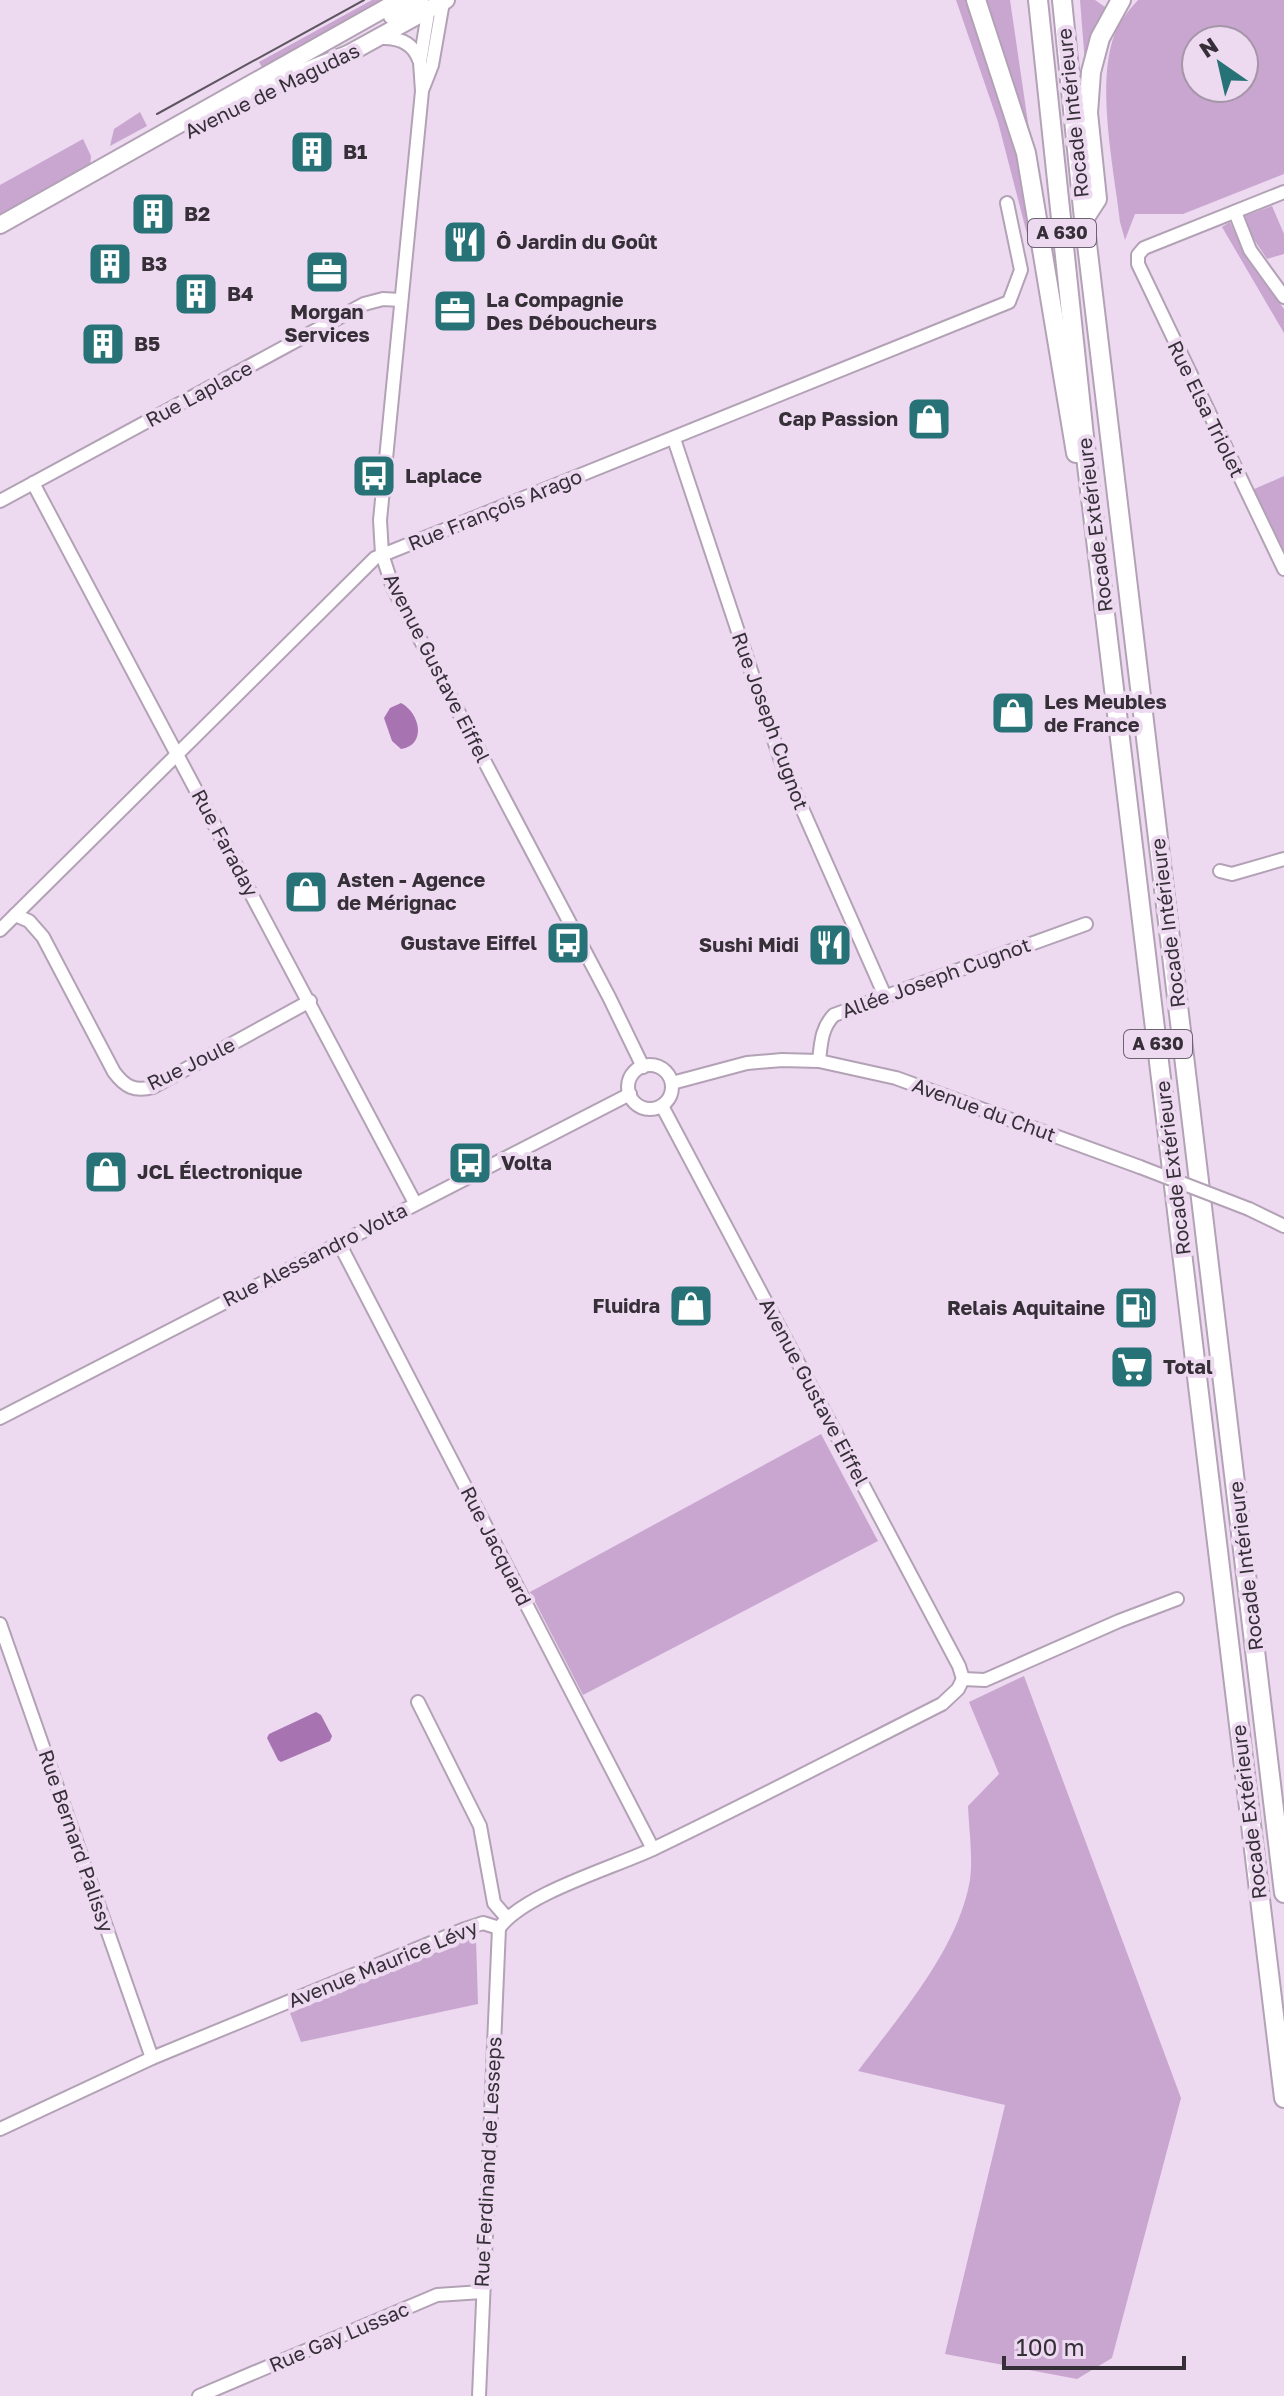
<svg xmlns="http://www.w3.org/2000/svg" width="1284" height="2396" font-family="'Golos Text',sans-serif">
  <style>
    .green { fill: #c9a6d0; fill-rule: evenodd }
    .water { fill: #a774b1 }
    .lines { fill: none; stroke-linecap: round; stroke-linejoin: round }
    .minor-casing { stroke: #b3a1b6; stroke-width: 16 }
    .major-casing { stroke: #b3a1b6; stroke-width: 20 }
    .highway-casing { stroke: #b3a1b6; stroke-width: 22 }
    .minor { stroke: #fff; stroke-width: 12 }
    .major { stroke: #fff; stroke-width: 16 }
    .highway { stroke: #fff; stroke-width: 18 }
    .tram { stroke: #5f5561; stroke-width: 2 }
    .minor-bridge-casing { stroke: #b3a1b6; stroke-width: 16; stroke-linecap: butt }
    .minor-bridge { stroke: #fff; stroke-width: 12 }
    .labels { text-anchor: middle; stroke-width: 8; stroke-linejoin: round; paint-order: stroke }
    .shield { fill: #eddaf1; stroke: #6d6270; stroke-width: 2 }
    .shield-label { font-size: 18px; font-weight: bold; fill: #362f38 }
    .street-label { font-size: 20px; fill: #362f38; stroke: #eddaf1 }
    .poi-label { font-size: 20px; font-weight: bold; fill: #362f38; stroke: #eddaf1; text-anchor: start }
  </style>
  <rect width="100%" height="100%" fill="#eddaf1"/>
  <g class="green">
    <polygon points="372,0 388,0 265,73 259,62"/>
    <polygon points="956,0 968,0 974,15 1022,170 1034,261 998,122"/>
    <polygon points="984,0 1010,0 1032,150"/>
    <polygon points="1080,0 1095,0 1108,9 1085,64"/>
    <path d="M1138,0H1284V174L1183,214H1135L1125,240L1120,222C1114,169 1096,86 1114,36C1119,22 1128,11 1138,0ZM1196,40H1244V88H1196Z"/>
    <polygon points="140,112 147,126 110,146 114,129"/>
    <polygon points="83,139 91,156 90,167 0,215 0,185"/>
    <polygon points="1272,206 1284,234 1284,254 1267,259 1253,238 1245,216"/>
    <polygon points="1230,222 1247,259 1284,309 1284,333 1222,227"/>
    <polygon points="1284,476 1284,550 1283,550 1252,490"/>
    <polygon points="821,1434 878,1541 583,1695 530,1592"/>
    <path d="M1024,1676L1181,2098L1112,2358L1077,2379L945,2354L1005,2105L858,2071C899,2016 958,1950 970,1880C973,1857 969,1829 968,1806L999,1774L969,1702Z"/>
    <polygon points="473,1937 476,1939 478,2004 301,2042 290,2013"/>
  </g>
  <g class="water">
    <path d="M401,703C420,713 427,745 401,749L392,741L384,718L390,708Z"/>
    <polygon points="316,1712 321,1715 332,1736 330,1741 281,1762 278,1760 267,1738 269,1734"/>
  </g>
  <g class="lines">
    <g class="minor-casing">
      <g id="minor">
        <polyline points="429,7 420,62 422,91 380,520 382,554 393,588 609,997 643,1067"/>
        <path d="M380,38C398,37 413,42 419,60"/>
        <polyline points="423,88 432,65 443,2"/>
        <polyline points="1284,192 1144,248 1138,255 1138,264 1284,569"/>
        <polyline points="1235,212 1250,250 1284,297"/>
        <polyline points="674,439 781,761 885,996"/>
        <polyline points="33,483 415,1203"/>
        <polyline points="0,501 364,304 383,299 401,300"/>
        <polyline points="1220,871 1232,874 1284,859"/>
        <path d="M15,915L29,921L43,937L114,1072C125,1087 135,1092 153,1087L310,1001"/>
        <polyline points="0,930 375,558 1009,302 1021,270 1007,203"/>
        <path d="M819,1061C821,1044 821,1028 834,1015L1086,924"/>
        <circle cx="650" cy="1087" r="22"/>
        <polyline points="672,1083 747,1063 782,1060 819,1061 896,1078 1140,1167"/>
        <polyline points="662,1106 959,1666 963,1679"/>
        <polyline points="1249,1209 1284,1226"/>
        <polyline points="339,1243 653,1849"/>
        <polyline points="0,1418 630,1094"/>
        <polyline points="0,1624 152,2058"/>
        <polyline points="963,1679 985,1680 1119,1621 1177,1599"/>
        <polyline points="418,1702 480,1826 494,1903 507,1918"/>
        <path d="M499,1928C525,1893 613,1868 655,1848C751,1802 847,1752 942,1704L958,1689L963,1679"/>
        <polyline points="0,2129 152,2058 465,1929 483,1923 499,1928"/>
        <polyline points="199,2396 437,2295 482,2292"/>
        <polyline points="479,2396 499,1928"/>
      </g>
    </g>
    <g class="major-casing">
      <g id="major">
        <polyline points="392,16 420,0"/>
        <polyline points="239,104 288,78 348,54 446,0"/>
        <polyline points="0,225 400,0"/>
      </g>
    </g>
    <g class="highway-casing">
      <g id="highway">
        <polyline points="976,0 1026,153 1076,453"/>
        <polyline points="1038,0 1087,465 1284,2098"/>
        <polyline points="1062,0 1084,219 1284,1893"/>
        <polyline points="1084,219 1097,199 1088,113 1091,72 1100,38 1121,0"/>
      </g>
    </g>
    <use href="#minor" class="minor"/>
    <use href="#major" class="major"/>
    <use href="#highway" class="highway"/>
    <polyline class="tram" points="157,114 364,0"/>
    <g class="minor-bridge-casing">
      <polyline id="minor-bridge" points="1140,1167 1249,1209"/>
    </g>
    <use href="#minor-bridge" class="minor-bridge"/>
  </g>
  <defs>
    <g id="building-square" transform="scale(2.3)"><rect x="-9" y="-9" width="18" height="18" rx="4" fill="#277276" stroke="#eddaf1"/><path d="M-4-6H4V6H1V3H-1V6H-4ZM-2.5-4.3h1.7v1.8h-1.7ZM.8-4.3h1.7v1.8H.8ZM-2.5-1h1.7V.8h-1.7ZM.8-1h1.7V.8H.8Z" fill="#fff"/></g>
    <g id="restaurant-square" transform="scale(2.3)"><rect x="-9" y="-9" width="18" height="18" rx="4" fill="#277276" stroke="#eddaf1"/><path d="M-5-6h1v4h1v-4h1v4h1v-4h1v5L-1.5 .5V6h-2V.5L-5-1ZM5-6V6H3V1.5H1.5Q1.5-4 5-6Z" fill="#fff"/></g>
    <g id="office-square" transform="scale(2.3)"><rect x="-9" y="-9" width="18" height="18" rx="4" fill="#277276" stroke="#eddaf1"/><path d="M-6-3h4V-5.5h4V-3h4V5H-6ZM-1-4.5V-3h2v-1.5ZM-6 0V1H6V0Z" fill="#fff"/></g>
    <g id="shop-square" transform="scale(2.3)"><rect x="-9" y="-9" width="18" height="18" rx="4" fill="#277276" stroke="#eddaf1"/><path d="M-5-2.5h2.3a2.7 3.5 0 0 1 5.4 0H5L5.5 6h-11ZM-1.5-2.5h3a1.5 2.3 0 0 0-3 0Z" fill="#fff"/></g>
    <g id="bus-square" transform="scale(2.3)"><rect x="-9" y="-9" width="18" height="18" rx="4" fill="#277276" stroke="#eddaf1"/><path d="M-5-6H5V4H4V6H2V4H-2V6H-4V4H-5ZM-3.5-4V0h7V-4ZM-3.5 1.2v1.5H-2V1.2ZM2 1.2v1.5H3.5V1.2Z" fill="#fff"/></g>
    <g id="fuel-square" transform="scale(2.3)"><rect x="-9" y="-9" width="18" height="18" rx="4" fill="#277276" stroke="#eddaf1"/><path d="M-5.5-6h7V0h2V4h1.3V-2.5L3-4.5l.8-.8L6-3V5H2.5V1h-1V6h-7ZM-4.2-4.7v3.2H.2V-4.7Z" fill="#fff"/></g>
    <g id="supermarket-square" transform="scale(2.3)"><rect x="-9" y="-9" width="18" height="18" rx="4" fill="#277276" stroke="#eddaf1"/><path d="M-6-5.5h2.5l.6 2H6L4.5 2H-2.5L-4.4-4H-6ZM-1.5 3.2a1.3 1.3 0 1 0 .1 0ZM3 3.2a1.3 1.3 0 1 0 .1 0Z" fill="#fff"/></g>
  </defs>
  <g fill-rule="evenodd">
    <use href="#building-square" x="312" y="152"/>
    <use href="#building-square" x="153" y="214"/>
    <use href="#restaurant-square" x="465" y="242"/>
    <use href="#building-square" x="110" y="264"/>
    <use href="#office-square" x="327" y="272"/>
    <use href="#building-square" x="196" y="294"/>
    <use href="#office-square" x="455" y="311"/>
    <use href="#building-square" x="103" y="344"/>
    <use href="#shop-square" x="929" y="419"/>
    <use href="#bus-square" x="374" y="476"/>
    <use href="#shop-square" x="1013" y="713"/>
    <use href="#shop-square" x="306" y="892"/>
    <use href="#bus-square" x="568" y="943"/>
    <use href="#restaurant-square" x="830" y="945"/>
    <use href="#bus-square" x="470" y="1163"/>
    <use href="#shop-square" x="106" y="1172"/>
    <use href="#shop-square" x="691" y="1306"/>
    <use href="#fuel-square" x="1136" y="1308"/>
    <use href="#supermarket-square" x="1132" y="1367"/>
  </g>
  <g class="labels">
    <g class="shield">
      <rect x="1028" y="219" width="68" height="28" rx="6"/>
      <rect x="1124" y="1030" width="68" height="28" rx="6"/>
    </g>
    <g class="shield-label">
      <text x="1062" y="239">A 630</text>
      <text x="1158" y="1050">A 630</text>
    </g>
    <g class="street-label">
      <text transform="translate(272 91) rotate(-26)" y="7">Avenue de Magudas</text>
      <text transform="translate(1073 113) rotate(-96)" y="7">Rocade Intérieure</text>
      <text transform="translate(199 394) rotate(-28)" y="7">Rue Laplace</text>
      <text transform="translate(1206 409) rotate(64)" y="7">Rue Elsa Triolet</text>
      <text transform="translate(495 510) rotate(-22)" y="7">Rue François Arago</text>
      <text transform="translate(1095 525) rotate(-97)" y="7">Rocade Extérieure</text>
      <text transform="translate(437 668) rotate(63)" y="7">Avenue Gustave Eiffel</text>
      <text transform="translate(770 721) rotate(70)" y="7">Rue Joseph Cugnot</text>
      <text transform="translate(225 843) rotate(62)" y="7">Rue Faraday</text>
      <text transform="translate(1168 923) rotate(-97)" y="7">Rocade Intérieure</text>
      <text transform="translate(936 978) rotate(-20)" y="7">Allée Joseph Cugnot</text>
      <text transform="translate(191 1064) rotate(-26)" y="7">Rue Joule</text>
      <text transform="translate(984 1110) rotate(20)" y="7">Avenue du Chut</text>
      <text transform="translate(1173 1168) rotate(-97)" y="7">Rocade Extérieure</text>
      <text transform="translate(315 1255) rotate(-27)" y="7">Rue Alessandro Volta</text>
      <text transform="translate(814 1392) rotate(62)" y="7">Avenue Gustave Eiffel</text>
      <text transform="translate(496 1546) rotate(63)" y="7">Rue Jacquard</text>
      <text transform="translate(1246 1566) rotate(-97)" y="7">Rocade Intérieure</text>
      <text transform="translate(1249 1812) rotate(-97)" y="7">Rocade Extérieure</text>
      <text transform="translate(76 1841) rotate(71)" y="7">Rue Bernard Palissy</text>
      <text transform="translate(383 1964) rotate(-22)" y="7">Avenue Maurice Lévy</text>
      <text transform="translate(488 2162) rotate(-87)" y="7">Rue Ferdinand de Lesseps</text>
      <text transform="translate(339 2337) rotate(-23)" y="7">Rue Gay Lussac</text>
    </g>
    <g class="poi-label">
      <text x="343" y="159">B1</text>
      <text x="184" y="221">B2</text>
      <text x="496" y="249">Ô Jardin du Goût</text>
      <text x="141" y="271">B3</text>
      <text x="227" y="301">B4</text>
      <text x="486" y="307">La Compagnie<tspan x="486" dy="23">Des Déboucheurs</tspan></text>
      <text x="327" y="319" text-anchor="middle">Morgan<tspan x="327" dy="23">Services</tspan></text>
      <text x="134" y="351">B5</text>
      <text x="898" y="426" text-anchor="end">Cap Passion</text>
      <text x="405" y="483">Laplace</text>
      <text x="1044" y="709">Les Meubles<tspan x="1044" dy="23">de France</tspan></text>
      <text x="337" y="887">Asten - Agence<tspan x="337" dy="23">de Mérignac</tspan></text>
      <text x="537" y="950" text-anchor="end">Gustave Eiffel</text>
      <text x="799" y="952" text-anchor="end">Sushi Midi</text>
      <text x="501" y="1170">Volta</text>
      <text x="137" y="1179">JCL Électronique</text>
      <text x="660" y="1313" text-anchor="end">Fluidra</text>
      <text x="1105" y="1315" text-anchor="end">Relais Aquitaine</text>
      <text x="1163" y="1374">Total</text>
    </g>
  </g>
  <g transform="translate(1220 64) rotate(326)"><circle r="38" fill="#eddaf1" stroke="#a496a7" stroke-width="2"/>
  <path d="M0-6L14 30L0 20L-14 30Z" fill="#277276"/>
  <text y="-12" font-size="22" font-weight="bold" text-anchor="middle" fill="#362f38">N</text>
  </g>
  <path d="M1004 2356v12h180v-12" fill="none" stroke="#362f38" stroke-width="4"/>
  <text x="1016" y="2356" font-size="24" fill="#362f38" stroke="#eddaf1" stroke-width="6" paint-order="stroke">100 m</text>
</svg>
